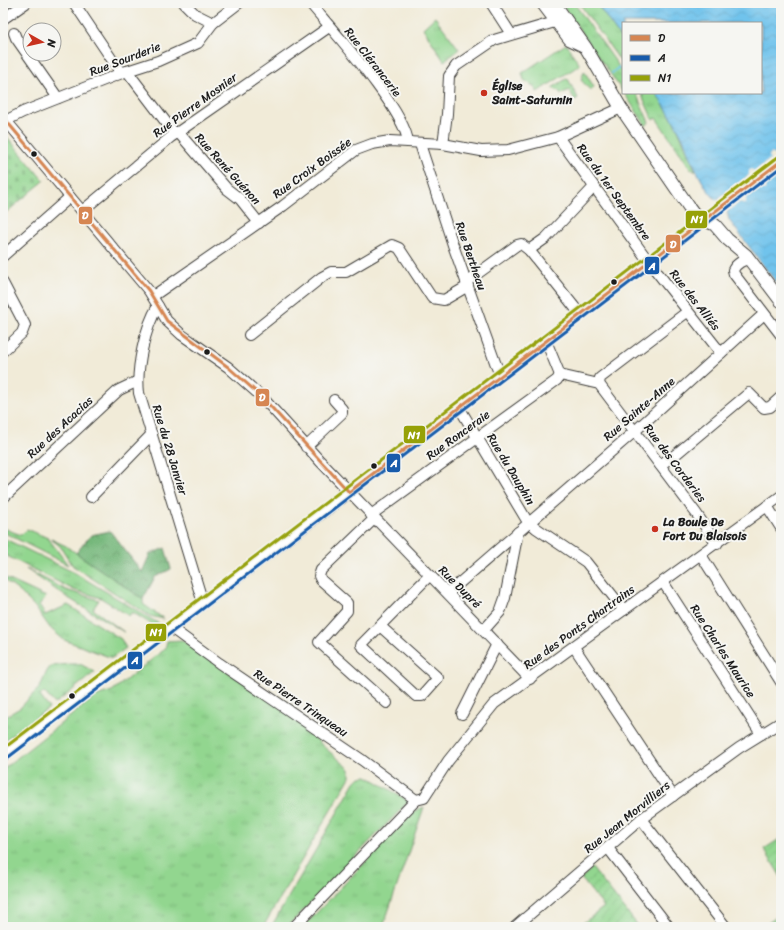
<svg xmlns="http://www.w3.org/2000/svg" width="784" height="930" font-family="Sriracha,sans-serif">
  <style>
    .grass { fill: url(#grass-tufts); stroke: #577956 }
    .forest { fill: url(#forest-crowns); stroke: #486a4b }
    .cemetery { fill: url(#cemetery-stones); stroke: #577956 }
    .garden { fill: url(#garden-furrows); stroke: #577956 }
    .water { fill: url(#water-waves); stroke: #467084 }
    .pier { fill: #f1ebd8 }
    .lines { fill: none; stroke-linecap: round; stroke-linejoin: round }
    .stream { stroke: #70c3ec; stroke-width: 2 }
    .minor-casing { stroke: #3c3b38; stroke-width: 12 }
    .major-casing { stroke: #3c3b38; stroke-width: 14 }
    .minor { stroke: #fff; stroke-width: 10 }
    .major { stroke: #fff; stroke-width: 12 }
    .bus-1-casing { stroke: #f6f6f2; stroke-width: 6 }
    .bus-2-casing { stroke: #f6f6f2; stroke-width: 6 }
    .bus-3-casing { stroke: #f6f6f2; stroke-width: 6 }
    .bus-1 { stroke: #d68652; stroke-width: 3 }
    .bus-2 { stroke: #175bab; stroke-width: 3 }
    .bus-3 { stroke: #96a107; stroke-width: 3 }
    .poi-dot { fill: #c8321e; stroke: #f6f6f2; stroke-width: 1.5 }
    .bus-dot { fill: #1c1c1c; stroke: #f6f6f2; stroke-width: 1.5 }
    .labels { text-anchor: middle; stroke-width: 4; stroke-linejoin: round; paint-order: stroke }
    .street-label { font-size: 12px; fill: #1c1c1c; stroke: #f6f6f2 }
    .poi-label { font-size: 12px; font-weight: bold; fill: #1c1c1c; stroke: #f6f6f2; text-anchor: start }
    .line-badge { stroke: #f6f6f2; stroke-width: 1.5 }
    .badge-label { font-size: 11px; text-anchor: middle; font-weight: bold; fill: #fff }
  </style>
  <defs>
    <pattern id="grass-tufts" width="24" height="20" patternUnits="userSpaceOnUse"><rect width="24" height="20" fill="#92d68f"/><path d="M3 7l-1-3M5 7V3M7 7l1-3M15 17l-1-3M17 17v-4M19 17l1-3" fill="none" stroke="#7db77b"/></pattern>
    <pattern id="forest-crowns" width="20" height="18" patternUnits="userSpaceOnUse"><rect width="20" height="18" fill="#75b77a"/><path d="M2 6a3 3 0 1 1 6 0M12 15a3 3 0 1 1 6 0" fill="none" stroke="#5f9463"/></pattern>
    <pattern id="cemetery-stones" width="16" height="16" patternUnits="userSpaceOnUse"><rect width="16" height="16" fill="#92d68f"/><path d="M2 7V4a2 2 0 0 1 4 0v3zM10 15v-3a2 2 0 0 1 4 0v3z" fill="#7db77b"/></pattern>
    <pattern id="garden-furrows" width="10" height="10" patternUnits="userSpaceOnUse"><rect width="10" height="10" fill="#92d68f"/><path d="M-1 1l2-2M0 10L10 0M9 11l2-2" fill="none" stroke="#7db77b"/></pattern>
    <pattern id="water-waves" width="16" height="10" patternUnits="userSpaceOnUse"><rect width="16" height="10" fill="#70c3ec"/><path d="M0 5q4-4 8 0t8 0" fill="none" stroke="#60a7ca"/></pattern>
  </defs>
  <rect width="100%" height="100%" fill="#f6f6f2"/>
  <filter id="ink" filterUnits="userSpaceOnUse"><feTurbulence type="fractalNoise" baseFrequency=".025" numOctaves="2"/><feDisplacementMap in="SourceGraphic" scale="8" xChannelSelector="R" yChannelSelector="G"/><feConvolveMatrix kernelMatrix="1 2 1 2 8 2 1 2 1" color-interpolation-filters="sRGB"/></filter>
  <filter id="wash" filterUnits="userSpaceOnUse"><feTurbulence type="fractalNoise" baseFrequency=".012" numOctaves="4" result="noise"/><feDisplacementMap in="SourceGraphic" scale="16" xChannelSelector="R" yChannelSelector="G"/><feGaussianBlur stdDeviation="0.9" result="paint"/><feColorMatrix in="noise" values="0 0 0 0 0 0 0 0 0 0 0 0 0 0 0 0 0 1.4 0 .05"/><feComposite in="paint" operator="in"/></filter>
  <g filter="url(#wash)">
    <rect width="100%" height="100%" fill="#f1ebd8"/>
    <g class="grass">
      <polygon points="561,3 574,3 623,72 623,92"/>
      <polygon points="579,3 596,3 623,41 623,65"/>
      <polygon points="435,17 459,49 444,61 423,28"/>
      <polygon points="566,44 580,65 537,92 535,87 524,80 522,73"/>
      <polygon points="584,71 594,87 590,90 581,80"/>
      <polygon points="566,79 568,79 578,98 575,100 569,90 561,94 559,91 552,88"/>
      <polygon points="624,93 636,93 649,122 646,126"/>
      <polygon points="641,93 656,93 677,127 696,172 691,169 656,118 653,120"/>
      <polygon points="3,528 21,535 27,529 48,538 68,565 3,532"/>
      <polygon points="3,538 75,573 161,625 154,631 151,624 132,612 129,616 101,598 74,590 3,554"/>
      <polygon points="51,539 66,546 133,592 143,599 143,604 164,619 150,616 73,566 60,546"/>
      <polygon points="26,569 66,590 99,600 93,609 124,632 65,596"/>
      <polygon points="3,577 46,597 39,605 45,615 68,605 121,639 126,648 112,658 64,640 50,628 35,607 20,592 3,579"/>
      <polygon points="182,640 299,720 323,746 350,769 350,777 263,927 3,927 3,769 96,696 112,691 165,649 167,641"/>
      <polygon points="69,664 80,664 95,672 55,704 44,692 40,696 49,708 3,742 3,718 20,708 40,687 47,671 51,666"/>
      <polygon points="367,776 409,801 287,927 271,927 355,782 360,777"/>
      <polygon points="424,807 383,927 303,927 414,811"/>
    </g>
    <polygon class="forest" points="110,531 142,572 150,554 165,548 171,569 155,577 143,599 76,553 91,535"/>
    <polygon class="cemetery" points="3,132 44,181 3,215"/>
    <g class="garden">
      <polygon points="781,838 781,877 764,849"/>
      <polygon points="592,868 639,927 578,927 604,907 581,878"/>
      <polygon points="781,914 781,927 762,927"/>
    </g>
    <path class="water" d="M596,3H781V289L729,220L727,212L730,209L721,197L716,200C694,176 692,153 677,127C671,115 663,105 656,93H761V23H623V41Z"/>
    <polygon class="pier" points="781,151 781,172 765,183 765,190 759,188 746,198 746,204 740,202 730,210 720,197 749,175 749,171 751,169 755,171 770,159 769,155 772,153 775,155"/>
    <g class="lines">
      <polyline class="stream" points="612,73 619,67"/>
    </g>
  </g>
  <g filter="url(#ink)">
    <g class="lines">
      <g class="minor-casing">
        <g id="minor">
          <polyline points="74,3 121,73"/>
          <polyline points="184,3 195,14 213,23"/>
          <path d="M310,3C333,31 405,110 408,142"/>
          <polyline points="491,3 511,34"/>
          <polyline points="541,3 569,40 586,48"/>
          <polyline points="3,19 26,3"/>
          <polyline points="14,33 16,38 58,98"/>
          <polyline points="127,71 175,134"/>
          <polyline points="3,117 149,291 167,321 182,335 228,367 262,397 320,461 530,679"/>
          <polyline points="7,120 23,112 127,71 158,61 198,43 213,23 239,3"/>
          <polyline points="178,132 227,189 240,199 259,223"/>
          <polyline points="558,137 649,262 721,353"/>
          <polyline points="420,144 453,245 500,376"/>
          <polyline points="443,144 447,114 449,76 456,66 494,40 555,22"/>
          <polyline points="82,211 171,137 329,27"/>
          <polyline points="529,250 546,238 594,187"/>
          <polyline points="3,256 70,197"/>
          <path d="M750,260C743,259 736,264 733,270L734,274L781,335"/>
          <polyline points="466,282 517,245 521,244 529,250 580,314"/>
          <polyline points="3,283 25,325 22,333 3,351"/>
          <polyline points="153,296 283,206 356,150 372,144 390,141 443,144 481,151 508,150 558,137 621,108"/>
          <path d="M158,306C145,327 136,368 139,393L203,603"/>
          <polyline points="249,335 322,277 331,272 346,272 392,245 399,248 432,298 444,300 468,286"/>
          <polyline points="546,341 560,375"/>
          <polyline points="560,375 599,384 696,513 717,544"/>
          <polyline points="599,384 600,378 687,312"/>
          <polyline points="459,407 526,519 536,528 586,562 624,610"/>
          <polyline points="306,447 342,413 342,409 334,400"/>
          <polyline points="660,465 675,455 749,393 764,408 770,407 781,397"/>
          <polyline points="349,492 704,220"/>
          <polyline points="91,497 152,434"/>
          <polyline points="3,498 119,390 138,381"/>
          <polyline points="767,506 781,528"/>
          <polyline points="371,515 557,380 560,375"/>
          <polyline points="374,519 321,570 319,576 321,580 347,603 347,611 319,642 387,703"/>
          <polyline points="701,555 781,682"/>
          <polyline points="663,582 761,734"/>
          <polyline points="448,593 635,431 764,314"/>
          <polyline points="380,626 438,678 422,696 416,696 361,645 430,575"/>
          <polyline points="171,628 219,663 362,760 416,800"/>
          <polyline points="484,630 500,612 505,598 518,532"/>
          <polyline points="574,647 673,796"/>
          <polyline points="462,714 497,644"/>
          <polyline points="416,800 424,798 448,761 494,704 781,496"/>
          <polyline points="641,819 726,927"/>
          <polyline points="608,848 669,927"/>
          <polyline points="294,927 416,800"/>
          <polyline points="515,927 641,819 739,748 781,722"/>
        </g>
      </g>
      <g class="major-casing">
        <g id="major">
          <polyline points="554,3 586,48 621,108 689,207 695,215 715,225 727,239 746,255 781,301"/>
          <polyline points="704,220 781,161"/>
          <polyline points="3,755 349,492"/>
        </g>
      </g>
      <use href="#minor" class="minor"/>
      <use href="#major" class="major"/>
      <g class="bus-1-casing">
        <g id="bus-1">
          <polyline points="3,117 149,291 167,321 228,367 262,397 349,492"/>
          <polyline points="349,492 781,161"/>
        </g>
      </g>
      <g class="bus-2-casing">
        <polyline id="bus-2" points="6,759 781,167"/>
      </g>
      <g class="bus-3-casing">
        <polyline id="bus-3" points="3,749 778,157"/>
      </g>
      <use href="#bus-1" class="bus-1"/>
      <use href="#bus-2" class="bus-2"/>
      <use href="#bus-3" class="bus-3"/>
    </g>
  </g>
  <g class="poi-dot">
    <circle cx="484" cy="93" r="4"/>
    <circle cx="655" cy="529" r="4"/>
  </g>
  <g class="bus-dot">
    <circle cx="34" cy="154" r="3.5"/>
    <circle cx="614" cy="282" r="3.5"/>
    <circle cx="207" cy="352" r="3.5"/>
    <circle cx="374" cy="466" r="3.5"/>
    <circle cx="72" cy="696" r="3.5"/>
  </g>
  <g class="labels">
    <g class="street-label">
      <text transform="translate(125 59) rotate(-21)" y="4">Rue Sourderie</text>
      <text transform="translate(373 62) rotate(52)" y="4">Rue Clérancerie</text>
      <text transform="translate(195 105) rotate(-36)" y="4">Rue Pierre Mosnier</text>
      <text transform="translate(312 168) rotate(-36)" y="4">Rue Croix Boissée</text>
      <text transform="translate(228 169) rotate(48)" y="4">Rue René Guénon</text>
      <text transform="translate(614 192) rotate(54)" y="4">Rue du 1er Septembre</text>
      <text transform="translate(471 256) rotate(71)" y="4">Rue Bertheau</text>
      <text transform="translate(695 300) rotate(52)" y="4">Rue des Alliés</text>
      <text transform="translate(639 409) rotate(-41)" y="4">Rue Sainte-Anne</text>
      <text transform="translate(60 427) rotate(-43)" y="4">Rue des Acacias</text>
      <text transform="translate(458 435) rotate(-36)" y="4">Rue Ronceraie</text>
      <text transform="translate(170 450) rotate(73)" y="4">Rue du 28 Janvier</text>
      <text transform="translate(675 463) rotate(53)" y="4">Rue des Corderies</text>
      <text transform="translate(511 469) rotate(59)" y="4">Rue du Dauphin</text>
      <text transform="translate(460 587) rotate(45)" y="4">Rue Dupré</text>
      <text transform="translate(579 627) rotate(-36)" y="4">Rue des Ponts Chartrains</text>
      <text transform="translate(723 651) rotate(57)" y="4">Rue Charles Maurice</text>
      <text transform="translate(301 703) rotate(34)" y="4">Rue Pierre Trinqueau</text>
      <text transform="translate(627 817) rotate(-39)" y="4">Rue Jean Morvilliers</text>
    </g>
    <g class="poi-label">
      <text x="492" y="90">Église<tspan x="492" dy="14">Saint-Saturnin</tspan></text>
      <text x="663" y="526">La Boule De<tspan x="663" dy="14">Fort Du Blaisois</tspan></text>
    </g>
  </g>
  <g class="line-badge">
    <rect x="78" y="206" width="15" height="19" rx="4" fill="#d68652"/>
    <rect x="685" y="210" width="23" height="19" rx="4" fill="#96a107"/>
    <rect x="665" y="234" width="16" height="19" rx="4" fill="#d68652"/>
    <rect x="644" y="256" width="16" height="19" rx="4" fill="#175bab"/>
    <rect x="255" y="388" width="15" height="19" rx="4" fill="#d68652"/>
    <rect x="403" y="425" width="23" height="19" rx="4" fill="#96a107"/>
    <rect x="386" y="453" width="15" height="20" rx="4" fill="#175bab"/>
    <rect x="145" y="623" width="22" height="19" rx="4" fill="#96a107"/>
    <rect x="127" y="651" width="16" height="19" rx="4" fill="#175bab"/>
  </g>
  <g class="badge-label">
    <text x="85" y="219">D</text>
    <text x="697" y="223">N1</text>
    <text x="673" y="248">D</text>
    <text x="652" y="270">A</text>
    <text x="262" y="401">D</text>
    <text x="414" y="439">N1</text>
    <text x="394" y="467">A</text>
    <text x="156" y="636">N1</text>
    <text x="135" y="664">A</text>
  </g>
  <rect width="784" height="930" fill="none" stroke="#f6f6f2" stroke-width="16"/>
  <rect x="622" y="22" width="140" height="72" fill="#f6f6f2" stroke="#9f9f9c"/>
  <rect x="630" y="35" width="20" height="6" fill="#d68652" stroke="#9f9f9c"/>
  <text x="658" y="42" font-size="12" fill="#1c1c1c">D</text>
  <rect x="630" y="55" width="20" height="6" fill="#175bab" stroke="#9f9f9c"/>
  <text x="658" y="62" font-size="12" fill="#1c1c1c">A</text>
  <rect x="630" y="75" width="20" height="6" fill="#96a107" stroke="#9f9f9c"/>
  <text x="658" y="82" font-size="12" fill="#1c1c1c">N1</text>
  <g transform="translate(42 42) rotate(98)"><circle r="19" fill="#f6f6f2" stroke="#9f9f9c"/>
  <path d="M0-3L7 15L0 10L-7 15Z" fill="#c8321e"/>
  <text y="-6" font-size="11" font-weight="bold" text-anchor="middle" fill="#1c1c1c">N</text>
  </g>
</svg>
